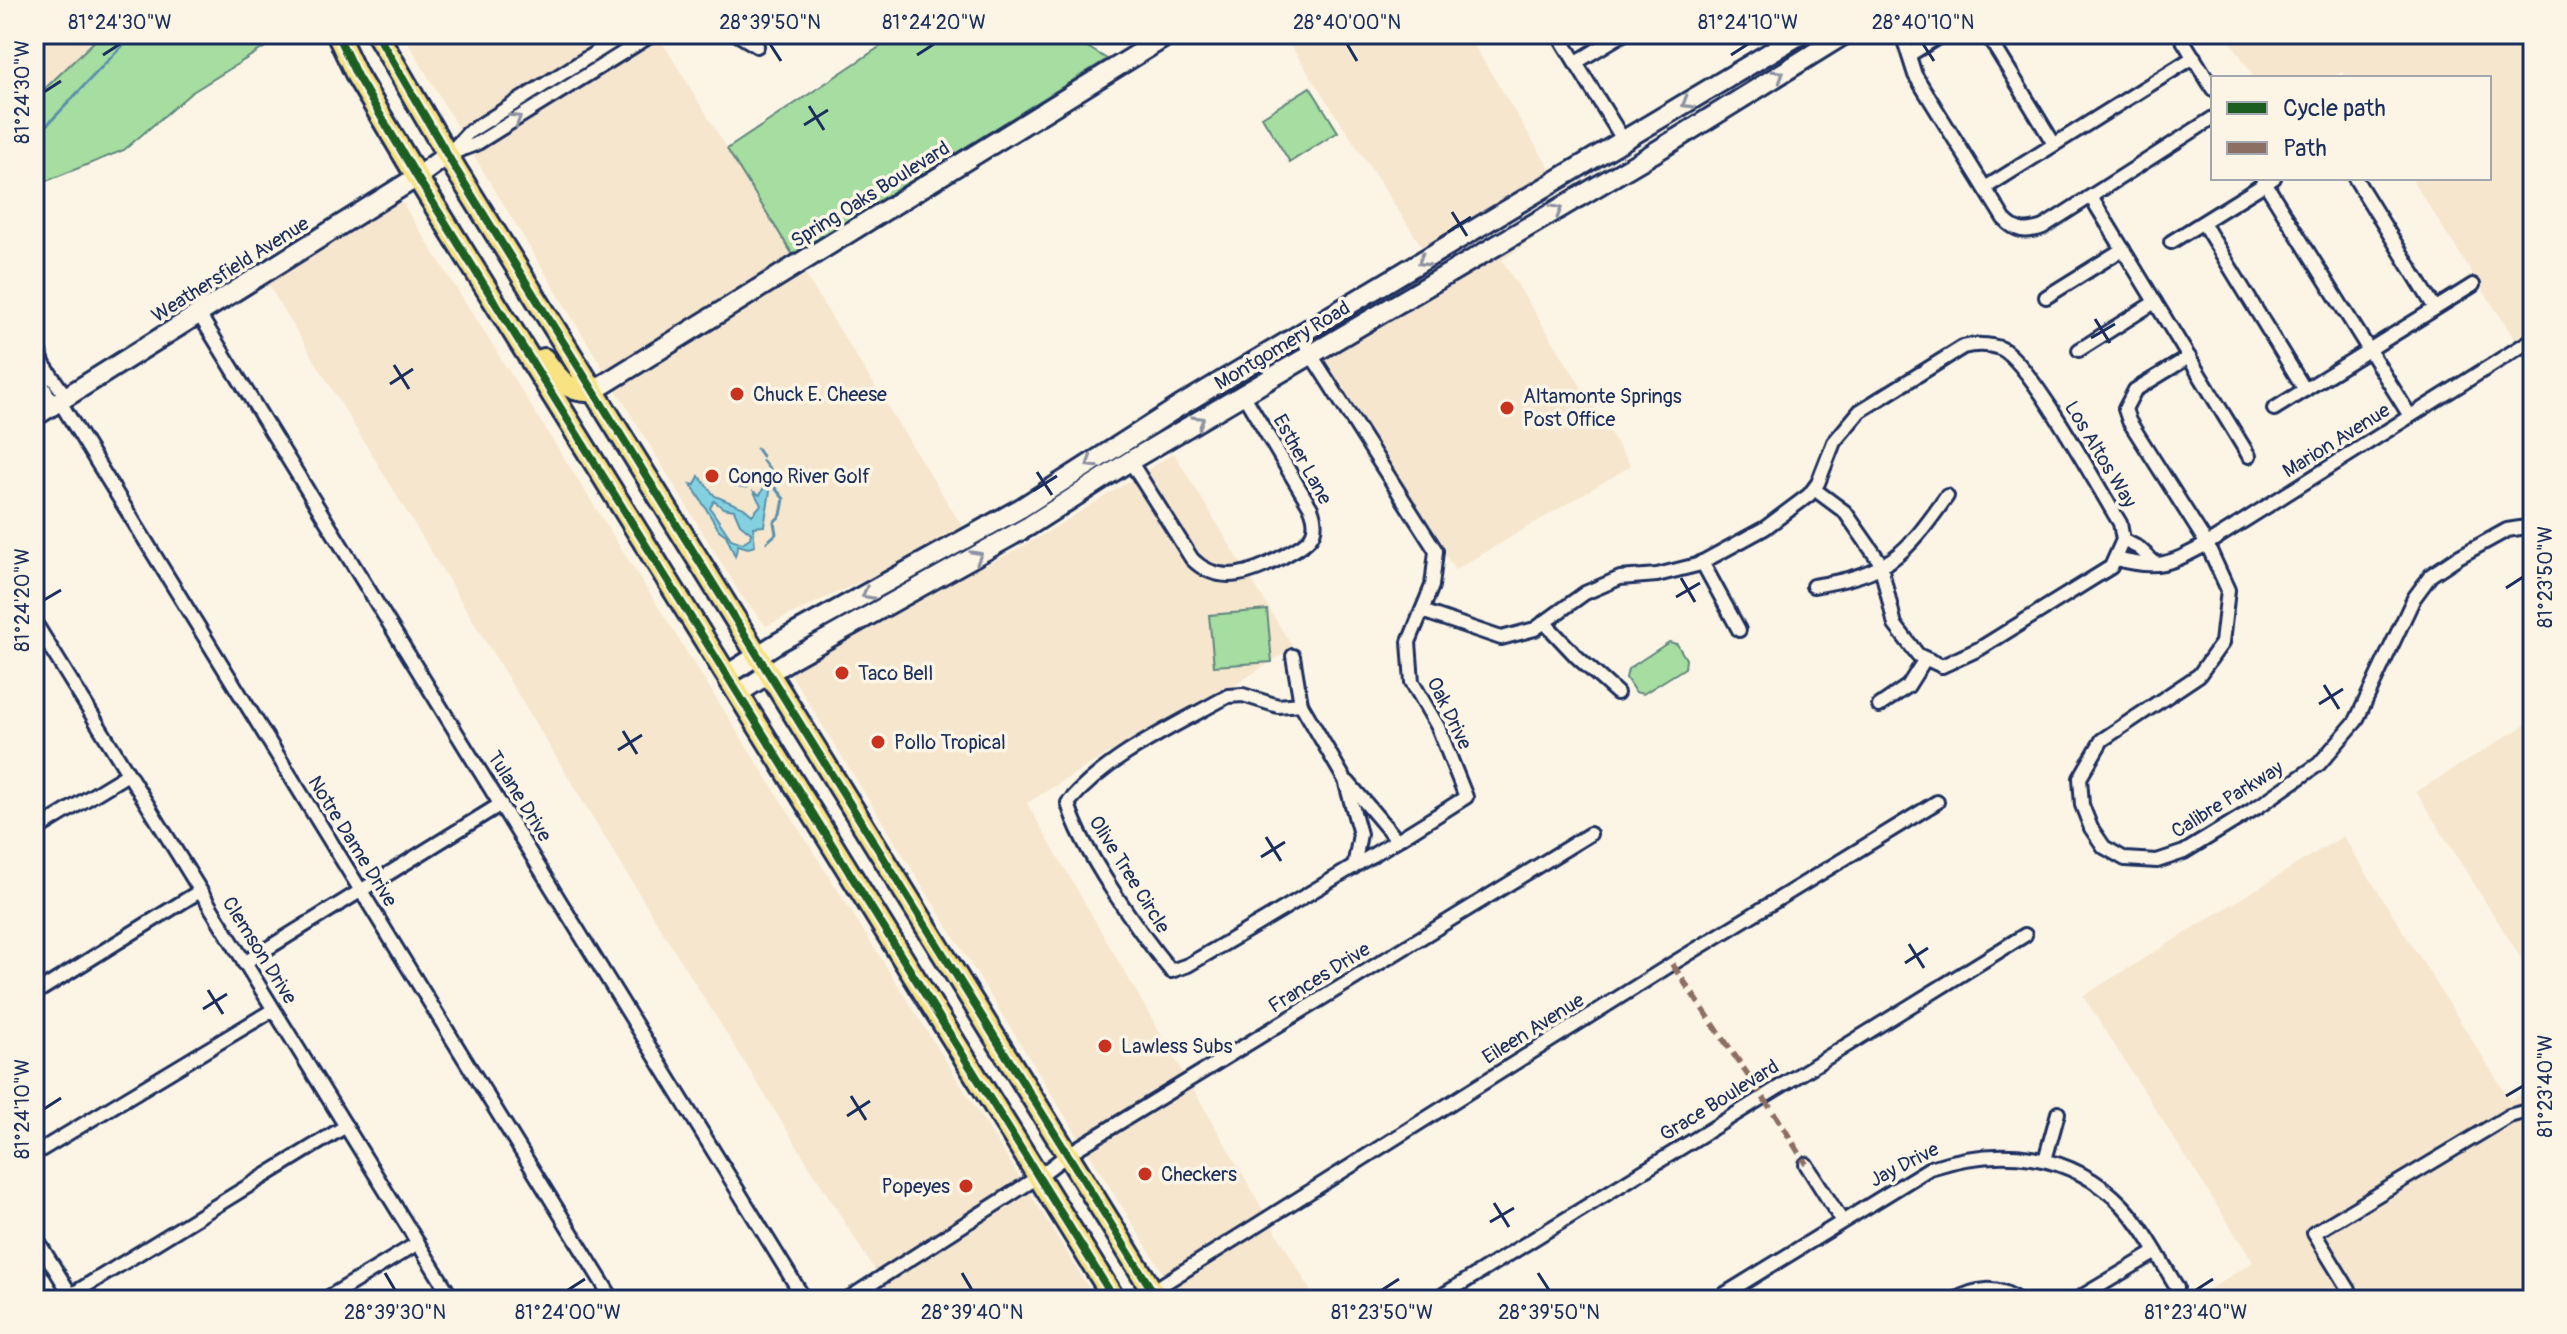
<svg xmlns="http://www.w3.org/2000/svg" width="2567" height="1334" font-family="Pangolin,sans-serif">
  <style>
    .built { fill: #f6e6ce }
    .green { fill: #a6dda0; stroke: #60867f; stroke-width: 2 }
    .water { fill: #83d1e0; stroke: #5990ac; stroke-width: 2; fill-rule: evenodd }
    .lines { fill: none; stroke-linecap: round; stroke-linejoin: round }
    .stream { stroke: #5990ac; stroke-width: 3 }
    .street-casing { stroke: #1b2f5e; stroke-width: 18 }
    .secondary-casing { stroke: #1b2f5e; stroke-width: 24 }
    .primary-casing { stroke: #1b2f5e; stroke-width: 26 }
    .street { stroke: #fcf5e5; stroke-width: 12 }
    .secondary { stroke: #fcf5e5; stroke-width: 18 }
    .primary { stroke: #f8e281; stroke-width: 20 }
    .quiet { stroke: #8d6e63; stroke-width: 6; stroke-dasharray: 12 6; stroke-linecap: butt }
    .cycleway-casing { stroke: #fcf5e5; stroke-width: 13 }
    .cycleway { stroke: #1b5e20; stroke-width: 8 }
    .oneway { stroke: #8c92a2 }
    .ticks { fill: none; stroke: #1b2f5e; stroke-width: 3 }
    .poi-dot { fill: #c8321e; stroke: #fcf5e5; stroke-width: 3 }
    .labels { text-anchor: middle; stroke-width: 7; stroke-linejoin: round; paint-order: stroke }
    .street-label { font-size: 20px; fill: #1b2f5e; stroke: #fcf5e5 }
    .poi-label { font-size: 20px; fill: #1b2f5e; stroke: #fcf5e5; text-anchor: start }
    .neatline { fill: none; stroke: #1b2f5e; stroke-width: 3 }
    .ticks-label { font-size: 20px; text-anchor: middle; fill: #1b2f5e }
  </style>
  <rect width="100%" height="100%" fill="#fcf5e5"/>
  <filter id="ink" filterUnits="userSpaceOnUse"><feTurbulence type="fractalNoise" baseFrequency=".0125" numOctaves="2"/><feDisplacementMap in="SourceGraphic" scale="16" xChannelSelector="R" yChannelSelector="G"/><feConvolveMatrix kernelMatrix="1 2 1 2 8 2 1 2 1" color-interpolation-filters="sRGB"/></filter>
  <g filter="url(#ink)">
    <g class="built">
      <polygon points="34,34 102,34 34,99"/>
      <polygon points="403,34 615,34 461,133"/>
      <polygon points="1283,34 1467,34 1550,169 1555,171 1426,253"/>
      <polygon points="2226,34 2533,34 2533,333 2517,343 2411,178 2489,178 2489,78 2346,78 2342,72 2332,78 2254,78"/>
      <polygon points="659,37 795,259 607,375 471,151"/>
      <polygon points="398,196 1022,1181 877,1274 654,918 265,279"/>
      <polygon points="1583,201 1585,204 1502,260 1631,466 1455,570 1322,361"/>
      <polygon points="801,268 966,532 766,626 742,597 613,385"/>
      <polygon points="1174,453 1244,568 1217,569 1205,563 1144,472"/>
      <polygon points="1133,479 1187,562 1197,572 1214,581 1234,581 1250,577 1293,648 1230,688 1109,753 1027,803 1185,1076 1080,1140 787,668 983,559 987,565 1036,539"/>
      <polygon points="2533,720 2533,958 2524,963 2416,792"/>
      <polygon points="2343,836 2510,1100 2533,1088 2533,1107 2508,1111 2306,1231 2348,1300 2192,1300 2253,1262 2083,996"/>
      <polygon points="1191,1085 1265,1213 1165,1276 1086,1149"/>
      <polygon points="2526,1117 2533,1119 2533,1300 2362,1300 2322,1234 2511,1121"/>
      <polygon points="1028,1190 1096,1300 893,1300 882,1283"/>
      <polygon points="1271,1223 1316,1300 1180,1300 1171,1285"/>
    </g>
    <g class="green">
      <polygon points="102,34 286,34 191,93 124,150 34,186 34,99"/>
      <polygon points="899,34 1066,34 1107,59 793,255 727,149"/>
      <polygon points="1310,87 1338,132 1290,162 1262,117"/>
      <polygon points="1267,610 1272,662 1214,666 1209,615"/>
      <polygon points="1669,642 1677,644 1686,659 1685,668 1643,694 1635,692 1626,678 1628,669"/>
    </g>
    <path class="water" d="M699,476L715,496L744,508L752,515L761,505L754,492L760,495L768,479L772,480L764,526L753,527L755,546L748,548L738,545L735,556L726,535L719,530L691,484L695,485ZM714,501L723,508L734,510L740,524L751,533L750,538L742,543L731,539L710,508Z"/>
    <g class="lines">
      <g class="stream">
        <path d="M34,138C69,104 99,67 135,34"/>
        <polyline points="757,449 762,456"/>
        <polyline points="763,461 772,472"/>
        <polyline points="734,485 746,487 753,478 768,479"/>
        <polyline points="767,542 776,534 774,522 781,515 784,499 771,483 775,480 774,474"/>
      </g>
      <g class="street-casing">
        <g id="street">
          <polyline points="737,34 757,46"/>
          <polyline points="1558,34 1624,141"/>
          <path d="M1902,34L1915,75L2004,219C2016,232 2026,233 2043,227L2213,118"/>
          <polyline points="1987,34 2054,144"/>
          <polyline points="2179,34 2213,89"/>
          <polyline points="1909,55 1943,34"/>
          <polyline points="1575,63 1623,34"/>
          <polyline points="452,150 469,132 625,34"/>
          <polyline points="447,155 476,144 653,34"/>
          <polyline points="2262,178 2410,416"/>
          <polyline points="2355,178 2435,308"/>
          <polyline points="1985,188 2194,57"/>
          <polyline points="2091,197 2249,456"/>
          <polyline points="2203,223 2305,390"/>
          <polyline points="2171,242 2274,178"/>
          <polyline points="2046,297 2123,249"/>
          <polyline points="199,314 805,1300"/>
          <path d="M1301,334L1310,353L1436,551L1432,586L1409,642L1412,682L1438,727L1466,797C1375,855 1282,910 1188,965L1171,971C1139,932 1081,850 1068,803C1109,755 1173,727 1228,696L1243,695L1278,706L1301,704L1345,780L1360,834L1354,867"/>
          <polyline points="34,339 43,362 43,386 53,406"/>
          <polyline points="2079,350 2155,302"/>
          <polyline points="2189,357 2135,390 2125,409 2129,421 2207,544 2228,590 2222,643 2199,675 2102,740 2080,778 2082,805 2091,828 2104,847 2125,859 2157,861 2184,852 2259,806 2319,764 2356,721 2414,598 2431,575 2458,557 2507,530 2533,526"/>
          <polyline points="44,365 67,398"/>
          <polyline points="60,402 613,1300"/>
          <polyline points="2274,409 2473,285"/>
          <path d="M1130,461L1192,559C1220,587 1253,573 1284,556C1292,551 1304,546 1310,538C1317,529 1315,518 1311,508L1243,394"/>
          <polyline points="2123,540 2139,548 2156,564"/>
          <path d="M2116,559C2158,570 2170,564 2207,544L2533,339"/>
          <polyline points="1702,562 1739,630"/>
          <path d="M1813,586C1888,574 1905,556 1947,496"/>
          <path d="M1422,611L1501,638L1535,629L1585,593L1620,578L1657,575L1697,565L1765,528L1809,495L1818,483L1834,442L1860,411L1963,347C1974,344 1989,344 2000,348C2029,359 2099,490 2120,523L2123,540L2111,567L1979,649L1942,666L1918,655L1895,625L1880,562L1845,512L1814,489"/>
          <polyline points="34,621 453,1300"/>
          <polyline points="1544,622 1576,656 1617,693"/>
          <polyline points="1293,656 1301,704"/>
          <polyline points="1879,706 1908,686 1925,659"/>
          <polyline points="1348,782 1397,840"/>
          <polyline points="34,831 128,774"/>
          <polyline points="244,963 501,804"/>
          <polyline points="34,994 200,891"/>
          <polyline points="34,1154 273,1010"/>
          <polyline points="2045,1160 2058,1113"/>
          <polyline points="1806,1164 1842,1221"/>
          <polyline points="34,1235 74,1300"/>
          <polyline points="1152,1291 1672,964 1937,802"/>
          <polyline points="71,1295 346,1126"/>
          <polyline points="324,1300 418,1243"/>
          <polyline points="846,1300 1038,1177 1068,1154 1590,834"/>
          <polyline points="1435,1300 2025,935"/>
          <path d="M1715,1300L1930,1168C1998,1146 2071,1151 2123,1206C2145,1229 2160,1260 2177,1287"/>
          <path d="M1955,1300C1975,1288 1998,1285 2017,1300"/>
          <polyline points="2076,1300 2156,1252"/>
          <polyline points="2355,1300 2314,1233 2509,1116 2527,1111 2533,1113"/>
        </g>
      </g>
      <g class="secondary-casing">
        <g id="secondary">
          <polyline points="593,391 1170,34"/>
          <polyline points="34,417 417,177 447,155"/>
          <polyline points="728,674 779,642 1021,508 1180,406 1801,34"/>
          <polyline points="739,693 791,659 1029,526 1130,461 1652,154 1845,34"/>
        </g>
      </g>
      <g class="primary-casing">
        <g id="primary">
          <polyline points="337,34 357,76 417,177 1115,1300"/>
          <polyline points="377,34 455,168 1158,1300"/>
          <path d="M544,359C558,378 567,393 593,391"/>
        </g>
      </g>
      <use href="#street" class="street"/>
      <use href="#secondary" class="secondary"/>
      <use href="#primary" class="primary"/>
      <polyline class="quiet" points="1672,964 1778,1119 1806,1164"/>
      <g class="cycleway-casing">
        <g id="cycleway">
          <polyline points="337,34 357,76 417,177 1115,1300"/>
          <polyline points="377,34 455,168 1158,1300"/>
        </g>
      </g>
      <use href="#cycleway" class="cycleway"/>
    </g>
    <defs><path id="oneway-chevron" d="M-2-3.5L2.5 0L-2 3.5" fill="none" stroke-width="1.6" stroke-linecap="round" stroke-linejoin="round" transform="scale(2)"/></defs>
    <g class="oneway">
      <use href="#oneway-chevron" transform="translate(1779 75) rotate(-32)"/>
      <use href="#oneway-chevron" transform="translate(1687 103) rotate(149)"/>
      <use href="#oneway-chevron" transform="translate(516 119) rotate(-32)"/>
      <use href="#oneway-chevron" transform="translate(1557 210) rotate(-30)"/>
      <use href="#oneway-chevron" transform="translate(1423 261) rotate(149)"/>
      <use href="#oneway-chevron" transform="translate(1199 421) rotate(-31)"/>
      <use href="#oneway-chevron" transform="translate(1091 463) rotate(147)"/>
      <use href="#oneway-chevron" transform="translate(977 556) rotate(-30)"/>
      <use href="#oneway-chevron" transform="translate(867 594) rotate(151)"/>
    </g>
  </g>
  <path class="ticks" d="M770,44L781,61M1347,44L1357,61M1923,44L1934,61M103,55L120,44M917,55L934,44M1731,55L1748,44M44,92L61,81M809,106L824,130M804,125L828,110M1452,212L1467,236M1448,232L1471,217M2095,319L2110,343M2091,338L2115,324M394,365L409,389M390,384L413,369M1037,472L1052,495M1033,491L1057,476M1681,578L1695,602M2506,588L2523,577M1676,597L1700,583M44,600L61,590M2324,685L2339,709M2319,704L2343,689M623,731L637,754M618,750L642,735M1266,837L1281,861M1261,857L1285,842M1909,944L1924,968M1905,963L1928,948M208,990L223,1014M203,1009L227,994M851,1096L866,1120M2506,1096L2523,1086M44,1109L61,1098M847,1116L870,1101M1494,1203L1509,1227M1490,1222L1514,1208M385,1273L395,1290M962,1273L972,1290M1538,1273L1549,1290M568,1290L585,1279M1382,1290L1399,1279M2196,1290L2213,1279"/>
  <g class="poi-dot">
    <circle cx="737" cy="394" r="8"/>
    <circle cx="1507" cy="408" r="8"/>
    <circle cx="712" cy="476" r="8"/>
    <circle cx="842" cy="673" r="8"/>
    <circle cx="878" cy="742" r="8"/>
    <circle cx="1105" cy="1046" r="8"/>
    <circle cx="1145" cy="1174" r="8"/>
    <circle cx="966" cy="1186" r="8"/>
  </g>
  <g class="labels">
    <g class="street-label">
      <text transform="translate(870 194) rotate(-32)" y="7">Spring Oaks Boulevard</text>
      <text transform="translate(230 269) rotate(-32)" y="7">Weathersfield Avenue</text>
      <text transform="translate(1282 345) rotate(-31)" y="7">Montgomery Road</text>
      <text transform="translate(2336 440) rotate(-32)" y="7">Marion Avenue</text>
      <text transform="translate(2101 454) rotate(59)" y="7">Los Altos Way</text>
      <text transform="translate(1303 459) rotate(61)" y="7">Esther Lane</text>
      <text transform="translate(1450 713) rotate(64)" y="7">Oak Drive</text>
      <text transform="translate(520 796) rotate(58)" y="7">Tulane Drive</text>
      <text transform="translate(2227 799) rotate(-32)" y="7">Calibre Parkway</text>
      <text transform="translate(353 841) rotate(58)" y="7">Notre Dame Drive</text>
      <text transform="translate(1130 874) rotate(58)" y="7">Olive Tree Circle</text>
      <text transform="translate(260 950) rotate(58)" y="7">Clemson Drive</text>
      <text transform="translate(1319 977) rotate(-32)" y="7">Frances Drive</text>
      <text transform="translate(1533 1028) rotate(-32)" y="7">Eileen Avenue</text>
      <text transform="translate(1719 1100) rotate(-32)" y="7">Grace Boulevard</text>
      <text transform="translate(1904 1164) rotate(-27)" y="7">Jay Drive</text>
    </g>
    <g class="poi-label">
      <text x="753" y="401">Chuck E. Cheese</text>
      <text x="1523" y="403">Altamonte Springs<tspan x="1523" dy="23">Post Office</tspan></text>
      <text x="728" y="483">Congo River Golf</text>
      <text x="858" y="680">Taco Bell</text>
      <text x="894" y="749">Pollo Tropical</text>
      <text x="1121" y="1053">Lawless Subs</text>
      <text x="1161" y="1181">Checkers</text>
      <text x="950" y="1193" text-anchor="end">Popeyes</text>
    </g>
  </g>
  <rect width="2567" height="1334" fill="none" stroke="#fcf5e5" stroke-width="88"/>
  <rect x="2211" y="76" width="280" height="104" fill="#fcf5e5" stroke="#a2a6af" stroke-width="2"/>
  <rect x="2227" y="102" width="40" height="12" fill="#1b5e20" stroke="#a2a6af" stroke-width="2"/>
  <text x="2283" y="116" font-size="24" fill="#1b2f5e">Cycle path</text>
  <rect x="2227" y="142" width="40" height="12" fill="#8d6e63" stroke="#a2a6af" stroke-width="2"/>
  <text x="2283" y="156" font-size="24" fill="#1b2f5e">Path</text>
  <rect x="44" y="44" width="2479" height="1246" class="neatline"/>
  <g class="ticks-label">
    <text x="120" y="29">81°24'30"W</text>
    <text x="770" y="29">28°39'50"N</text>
    <text x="934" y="29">81°24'20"W</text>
    <text x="1347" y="29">28°40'00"N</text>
    <text x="1748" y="29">81°24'10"W</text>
    <text x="1923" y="29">28°40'10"N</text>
    <text transform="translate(22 92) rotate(-90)" y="7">81°24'30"W</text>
    <text transform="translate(2545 577) rotate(-90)" y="7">81°23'50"W</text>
    <text transform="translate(22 600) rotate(-90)" y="7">81°24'20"W</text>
    <text transform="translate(2545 1086) rotate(-90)" y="7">81°23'40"W</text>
    <text transform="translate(22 1109) rotate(-90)" y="7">81°24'10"W</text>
    <text x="395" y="1319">28°39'30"N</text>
    <text x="568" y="1319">81°24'00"W</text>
    <text x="972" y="1319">28°39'40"N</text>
    <text x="1382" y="1319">81°23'50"W</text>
    <text x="1549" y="1319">28°39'50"N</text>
    <text x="2196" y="1319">81°23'40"W</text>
  </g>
</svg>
